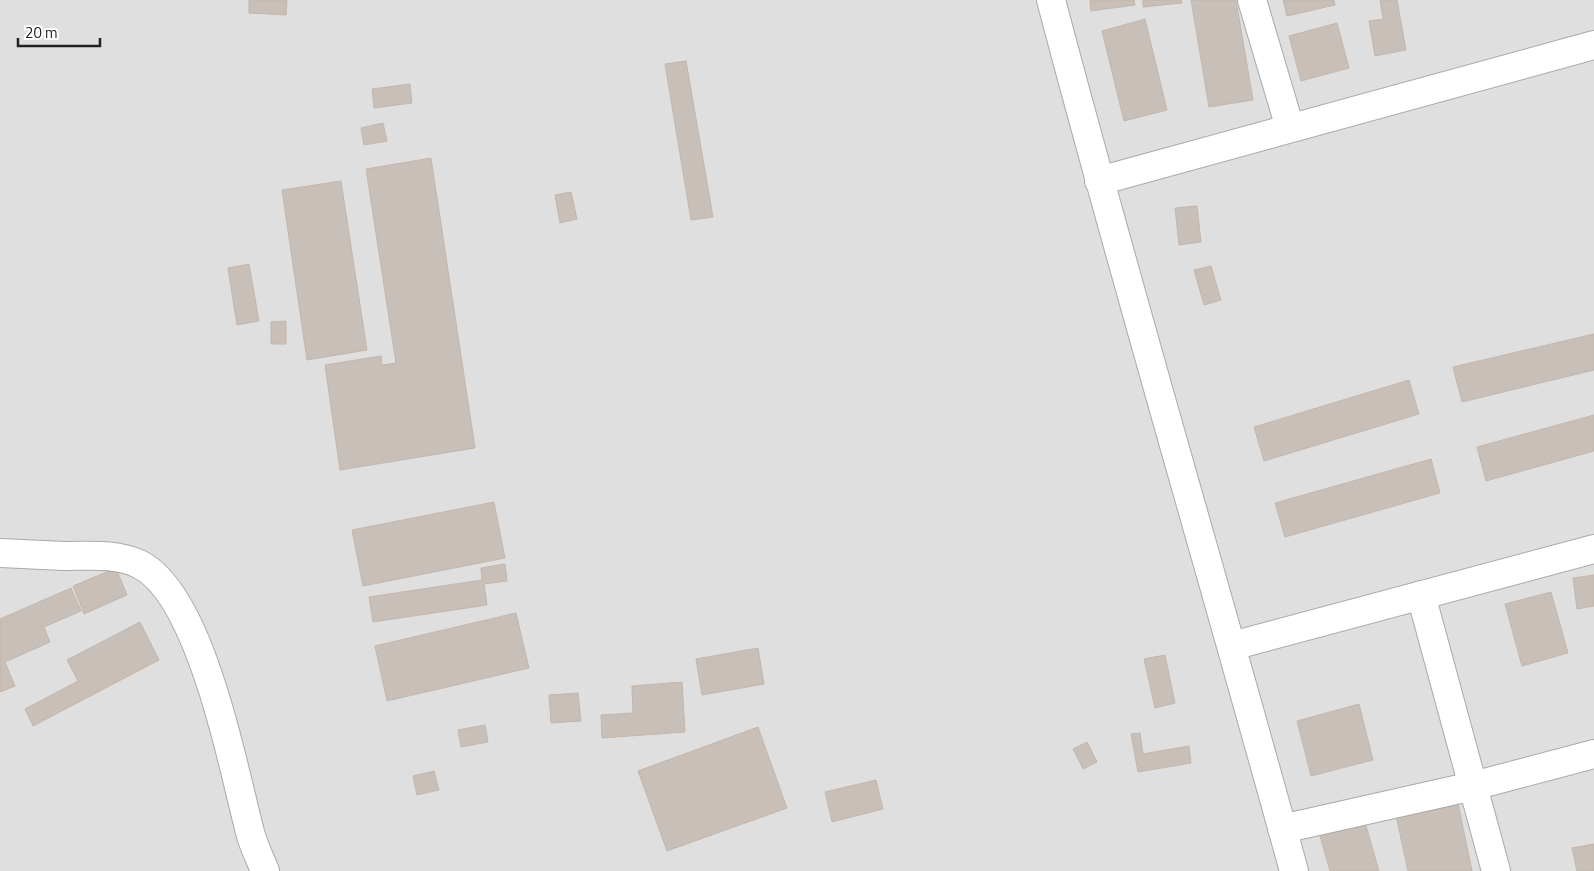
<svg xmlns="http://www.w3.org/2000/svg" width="1594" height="871" font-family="'Titillium Web',sans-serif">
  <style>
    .residential { fill: #e0dfdf }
    .building { fill: #c7bfb8; stroke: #c4b6ab }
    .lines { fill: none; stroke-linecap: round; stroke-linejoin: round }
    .street-casing { stroke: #a9a9a9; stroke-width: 30 }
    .street { stroke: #fff; stroke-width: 28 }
  </style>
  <rect width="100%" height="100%" fill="#f2efe9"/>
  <rect class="residential" x="0" y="0" width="1594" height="871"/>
  <g class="building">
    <polygon points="249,0 287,0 286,15 249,13"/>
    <polygon points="1090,0 1134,0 1135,5 1091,11"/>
    <polygon points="1143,0 1181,0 1182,3 1143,7"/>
    <polygon points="1191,0 1236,0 1253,100 1209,107"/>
    <polygon points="1283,0 1334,0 1335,5 1287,16"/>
    <polygon points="1380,0 1397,0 1406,50 1375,56 1369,21 1383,19"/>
    <polygon points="1145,19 1167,110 1124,121 1102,31"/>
    <polygon points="1337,23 1349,68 1301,81 1289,36"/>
    <polygon points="686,61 713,217 691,220 665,64"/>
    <polygon points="410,84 412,103 374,108 372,89"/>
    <polygon points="383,123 387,141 364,145 361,128"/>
    <polygon points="431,158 475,448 340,470 325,365 381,356 382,365 396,363 366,169"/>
    <polygon points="341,181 367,350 307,360 282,190"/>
    <polygon points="571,192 577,219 560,223 555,195"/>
    <polygon points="1197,206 1201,242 1179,245 1175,208"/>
    <polygon points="249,264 259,321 237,325 228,268"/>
    <polygon points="1211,266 1221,300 1204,305 1194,270"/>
    <polygon points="286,321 286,344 271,344 271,322"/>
    <polygon points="1594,334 1594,370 1462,402 1453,367"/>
    <polygon points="1409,380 1419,414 1264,461 1254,427"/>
    <polygon points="1594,415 1594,451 1486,481 1477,447"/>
    <polygon points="1431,459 1440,493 1285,537 1275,503"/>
    <polygon points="494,502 505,558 363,586 352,530"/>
    <polygon points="505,564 507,581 484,584 487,605 373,622 369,597 482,580 481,568"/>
    <polygon points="116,568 127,595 84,614 73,586"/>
    <polygon points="1594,575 1594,606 1577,609 1573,578"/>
    <polygon points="71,588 81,611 44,627 50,642 5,662 15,686 0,692 0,619"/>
    <polygon points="1551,592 1568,653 1522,666 1505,604"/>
    <polygon points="516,613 529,668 387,701 375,646"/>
    <polygon points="140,622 159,660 33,726 25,709 78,681 67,660"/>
    <polygon points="758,648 764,684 702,695 696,659"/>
    <polygon points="1165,655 1175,703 1155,708 1144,659"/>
    <polygon points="682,682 685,732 602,738 601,715 633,713 632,686"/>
    <polygon points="578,693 581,721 551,723 549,695"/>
    <polygon points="1359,704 1373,760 1311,776 1297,721"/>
    <polygon points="485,725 488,742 461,747 458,730"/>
    <polygon points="758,727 787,808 667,851 638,771"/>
    <polygon points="1140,733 1143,754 1189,746 1191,763 1138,772 1131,734"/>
    <polygon points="1087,742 1097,762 1083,769 1073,749"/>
    <polygon points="434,771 439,790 417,795 413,776"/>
    <polygon points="876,780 883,809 832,822 825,792"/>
    <polygon points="1457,798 1472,871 1408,871 1395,811"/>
    <polygon points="1363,815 1379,871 1330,871 1318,829"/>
    <polygon points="1594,844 1594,871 1577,871 1572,848"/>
  </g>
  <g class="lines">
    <g class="street-casing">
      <g id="street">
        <path d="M1051,0C1128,292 1214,580 1294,871"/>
        <polyline points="1252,0 1290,128"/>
        <polyline points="1099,181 1594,45"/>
        <path d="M0,553C21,554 43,555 64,556C89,556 116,553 139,564C201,594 233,768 250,832C253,845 260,858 265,871"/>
        <polyline points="1421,595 1496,871"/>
        <polyline points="1232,646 1594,549"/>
        <polyline points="1282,829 1473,786 1594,754"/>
      </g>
    </g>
    <use href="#street" class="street"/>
  </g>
  <path d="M18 38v8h82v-8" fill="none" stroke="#222222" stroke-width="2.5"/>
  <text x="25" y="38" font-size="15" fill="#222222" stroke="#ffffff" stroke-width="4" paint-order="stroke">20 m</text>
</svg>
